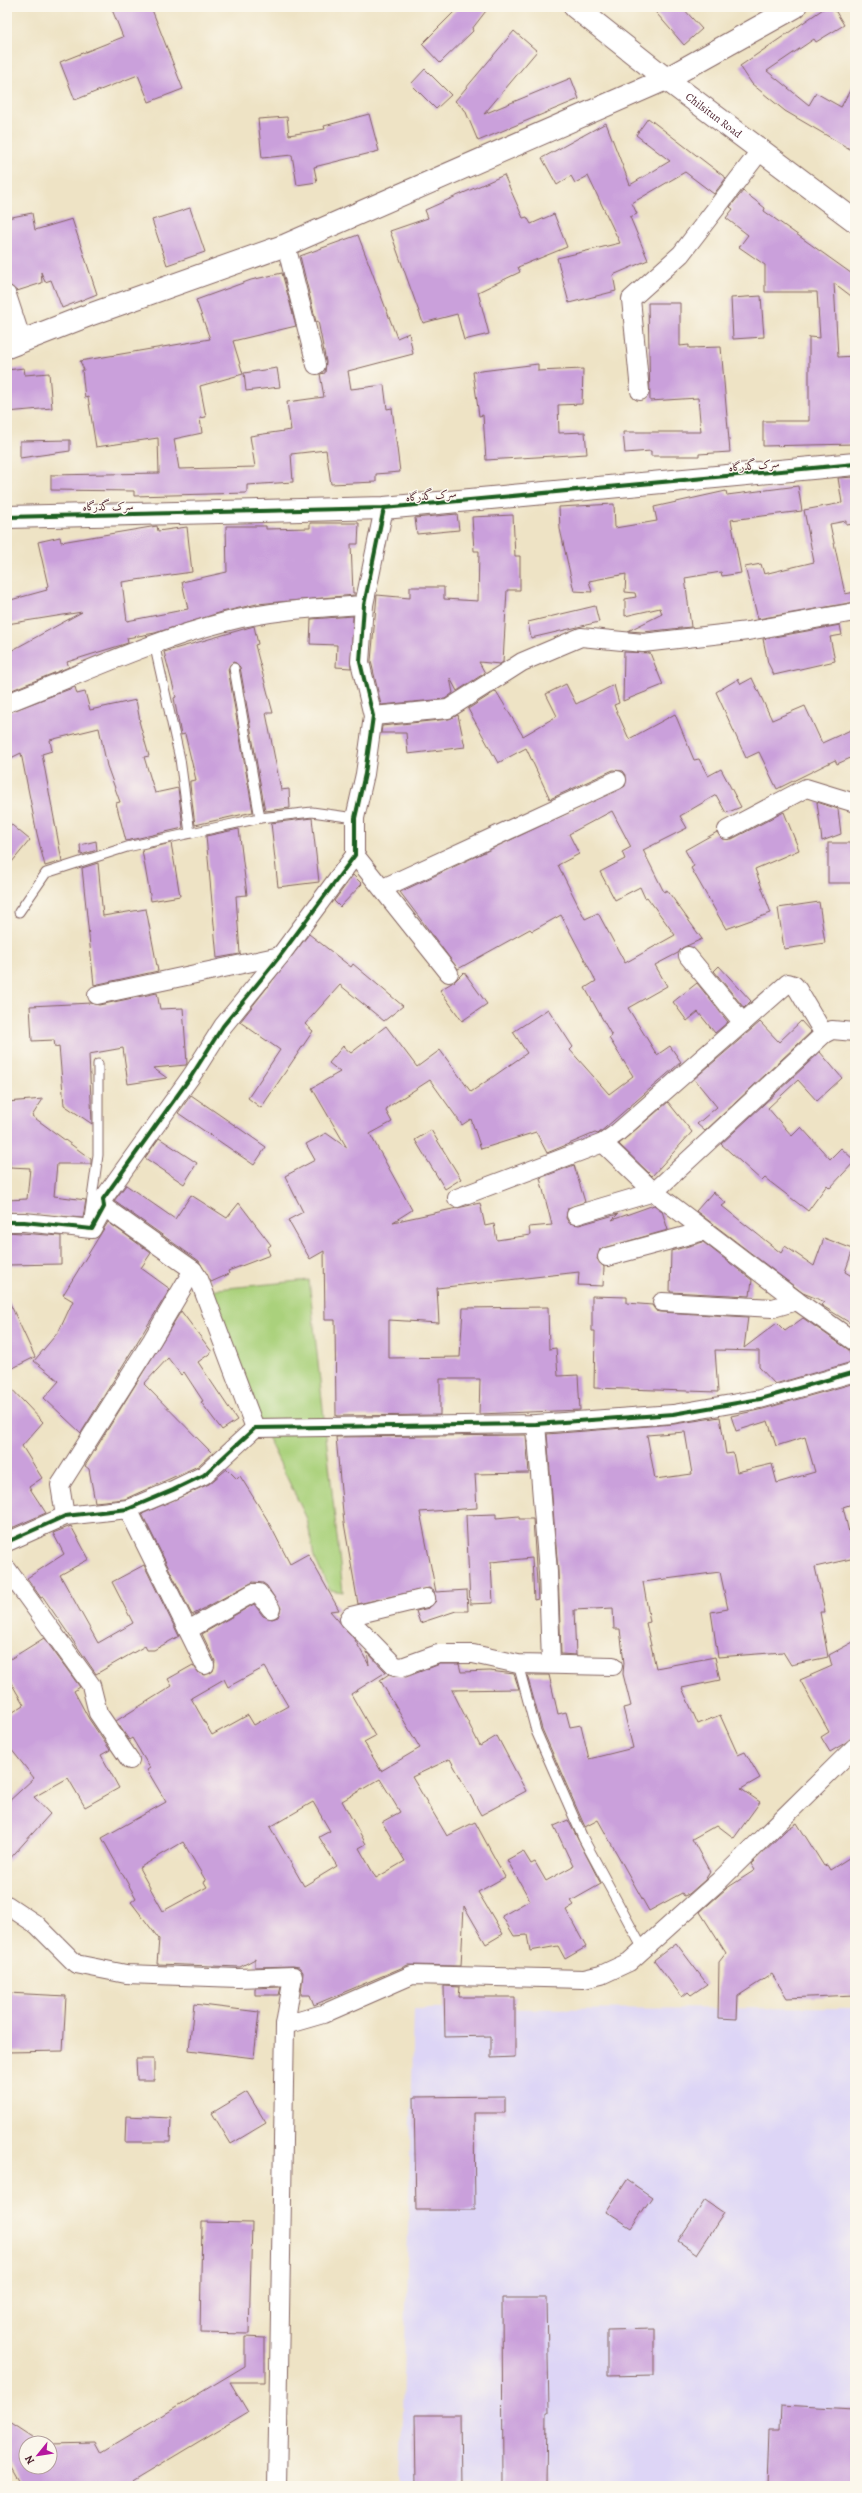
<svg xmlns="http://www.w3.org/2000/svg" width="862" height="2493" font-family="Alegreya,Amiri,serif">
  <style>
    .built { fill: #ddd5f6 }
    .green { fill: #aad17c; stroke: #7a7854 }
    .building { fill: #caa0db; fill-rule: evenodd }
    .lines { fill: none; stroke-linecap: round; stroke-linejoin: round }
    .service-casing { stroke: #836461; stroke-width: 11 }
    .minor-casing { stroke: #836461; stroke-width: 20 }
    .tertiary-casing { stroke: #836461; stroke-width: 24 }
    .secondary-casing { stroke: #836461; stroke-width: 24 }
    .service { stroke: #fff; stroke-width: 9 }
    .minor { stroke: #fff; stroke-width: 18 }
    .tertiary { stroke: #fff; stroke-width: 22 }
    .secondary { stroke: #fff; stroke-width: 22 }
    .cycleway-casing { stroke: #fbf7ec; stroke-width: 6 }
    .cycleway { stroke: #1b5e20; stroke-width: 4 }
    .labels { text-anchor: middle; stroke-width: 3; stroke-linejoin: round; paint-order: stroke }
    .street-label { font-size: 11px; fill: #4a1f2b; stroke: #fbf7ec }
  </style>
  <rect width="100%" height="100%" fill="#fbf7ec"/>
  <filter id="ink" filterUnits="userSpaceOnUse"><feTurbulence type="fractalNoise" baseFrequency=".025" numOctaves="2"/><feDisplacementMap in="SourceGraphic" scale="8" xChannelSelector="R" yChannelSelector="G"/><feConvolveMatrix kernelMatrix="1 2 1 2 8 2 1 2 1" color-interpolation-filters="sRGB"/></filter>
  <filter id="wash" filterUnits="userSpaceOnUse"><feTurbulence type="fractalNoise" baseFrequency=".012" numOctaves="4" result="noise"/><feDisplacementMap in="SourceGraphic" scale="16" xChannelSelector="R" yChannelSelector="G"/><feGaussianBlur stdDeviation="0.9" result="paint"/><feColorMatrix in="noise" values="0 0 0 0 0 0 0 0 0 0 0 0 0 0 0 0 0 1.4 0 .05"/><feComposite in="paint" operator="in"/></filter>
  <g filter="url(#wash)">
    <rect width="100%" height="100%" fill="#eee3c5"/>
    <polygon class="built" points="855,2008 855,2486 401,2486 414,2009"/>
    <polygon class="green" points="309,1280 343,1592 330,1590 314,1557 307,1519 258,1418 207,1290"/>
    <g id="blocks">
      <g class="building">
        <polygon points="111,7 151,7 183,89 149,102 138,75 75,100 60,62 123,37"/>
        <polygon points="459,7 489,7 472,29 473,31 440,63 422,44"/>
        <polygon points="651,7 682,7 702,29 684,45"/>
        <polygon points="826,7 833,7 844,25 816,42 814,39 767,71 809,105 816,93 841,107 855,81 855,152 785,111 752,84 740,66"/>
        <polygon points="514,31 537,51 484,114 571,78 579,99 478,141 465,110 455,101"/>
        <polygon points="425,69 451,95 436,109 411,84"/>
        <polygon points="369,114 379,151 314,167 317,182 297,185 292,155 262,158 258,119 287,117 289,135 325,129 324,126"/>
        <polygon points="648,118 726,178 714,194 685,172 632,203 637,214 630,217 648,260 613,275 616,291 569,303 557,258 620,243 588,176 575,183 571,176 557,185 542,158 606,123 630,185 670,161 636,135"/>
        <polygon points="504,175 523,218 527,217 531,224 554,214 567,247 518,267 520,272 478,292 489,334 464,340 457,314 423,323 390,231 428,218 425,210"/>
        <polygon points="743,191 765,208 764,211 855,276 855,299 834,283 838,357 855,356 855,444 763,446 763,421 809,421 809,337 820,338 817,292 765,292 765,265 739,247 748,235 726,218 733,209 730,207"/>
        <polygon points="190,208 205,252 167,265 152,220"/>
        <polygon points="32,213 35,230 72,219 97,294 62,308 51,280 45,282 41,272 42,283 17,291 8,285 7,218"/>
        <polygon points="358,235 397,338 409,333 413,354 348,371 351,389 384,385 387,409 392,408 400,472 376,474 376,482 331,484 326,450 291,454 293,482 247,485 247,493 134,496 134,491 51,490 51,475 159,473 158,438 96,447 88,397 85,398 82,370 84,370 80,361 210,339 196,300 251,280 282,273 296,326 233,341 243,374 200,386 206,417 200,418 202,433 174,439 179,469 255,467 250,436 291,430 287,402 324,397 320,374 325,373 326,362 318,321 316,322 300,256"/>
        <polygon points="761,296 764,337 733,339 731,298"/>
        <polygon points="648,303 680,303 680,346 689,345 689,348 721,347 730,452 699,454 699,456 651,456 651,451 625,453 623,432 701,432 698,398 650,401"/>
        <polygon points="538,364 538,371 583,369 582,404 558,405 559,433 585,432 587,454 486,460 483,415 479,416 473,372"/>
        <polygon points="24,368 25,375 49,373 52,408 7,412 7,370"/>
        <polygon points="277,368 280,387 246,391 244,373"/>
        <polygon points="70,440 70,451 20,458 20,441"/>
        <polygon points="855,477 855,524 846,525 846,521 830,524 845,594 855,592 855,602 758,619 745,567 761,564 764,574 814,562 804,510 842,503 838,478"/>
        <polygon points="798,486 802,511 731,520 741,573 722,576 721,572 685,578 691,627 643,632 628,631 662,614 660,608 625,616 625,599 636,597 635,593 625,592 626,574 589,581 592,592 574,591 560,529 559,507 614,504 615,528 657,521 654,507 726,491 727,495"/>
        <polygon points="457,514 459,530 417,534 415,518"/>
        <polygon points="513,515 515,556 520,556 520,590 507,590 503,662 500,664 479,662 485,673 457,691 450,678 453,693 445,699 381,705 371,661 377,595 410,598 410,587 444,587 444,599 478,601 479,551 474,551 472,517"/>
        <polygon points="310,523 359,523 358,544 351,544 353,593 356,593 355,595 257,604 222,612 155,633 127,638 128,643 67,662 69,667 7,692 7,653 82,612 7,624 7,601 47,590 46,587 48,586 38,542 60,537 61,542 157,526 158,531 187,527 192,572 122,582 127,621 188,609 182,582 227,572 226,526 266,526 266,529 310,528"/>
        <polygon points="595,606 599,622 531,638 528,622"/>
        <polygon points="353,616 351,668 336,667 337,645 310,644 311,619"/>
        <polygon points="840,625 842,635 830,637 835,661 774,675 768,663 763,639"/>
        <polygon points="254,626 258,644 255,645 273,713 266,713 281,790 289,789 290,808 265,811 240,667 236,663 233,662 228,669 253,812 195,825 190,785 190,781 196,780 185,734 181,735 174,698 176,697 164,652"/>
        <polygon points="624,652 650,653 663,685 623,701"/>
        <polygon points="752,678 772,720 805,706 822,743 855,728 855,756 837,764 835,760 777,789 759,752 746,758 716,692 738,679 741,684"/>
        <path d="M566,684L576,704L614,685L619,703L614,705L629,739L675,714L694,760L699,759L708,776L721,769L741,807L726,813L716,795L680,816L687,828L643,850L664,892L667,890L702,939L682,948L678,953L655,965L667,986L628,1008L657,1055L670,1046L681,1062L598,1134L595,1133L547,1153L536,1132L481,1149L471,1119L462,1125L430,1080L388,1107L386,1111L392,1122L370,1134L412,1210L393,1222L480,1203L485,1226L494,1224L497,1240L530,1235L529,1227L552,1225L540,1178L574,1165L585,1202L568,1208L566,1218L569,1223L579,1225L618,1214L612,1220L654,1205L662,1211L668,1230L600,1249L597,1259L604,1267L603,1286L578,1285L579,1272L437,1288L439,1323L389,1320V1358L460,1357L463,1308L548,1307L549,1349L556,1348L558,1376L578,1375L580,1410L479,1414L480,1379H440V1415L336,1416L335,1320H325L324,1251L310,1259L288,1220L303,1212L285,1176L315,1160L306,1144L326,1133L347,1148L312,1088L340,1072L329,1063L343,1046L351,1053L386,1026L417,1067L440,1050L471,1092L527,1053L513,1032L548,1009L573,1047L570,1050L609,1094L633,1076L609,1038L612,1036L585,988L596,981L561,915L532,931L530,929L458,969L400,892L625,786L626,775L623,771L613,770L550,799L526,748L498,763L468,709L496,691L523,736L557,716L546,694ZM612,811L631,847L622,852L625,859L600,872L615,900L640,887L645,898L647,897L675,935L625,963L598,913L585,919L558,865L579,854L569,834Z"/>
        <polygon points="75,687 77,694 85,692 90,710 136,700 140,721 139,721 149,756 144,757 155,793 178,788 183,828 126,841 116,803 120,802 107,766 99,728 50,740 52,751 42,754 62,861 45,866 37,834 21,753 7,760 7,713"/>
        <polygon points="458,715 465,747 408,754 406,733 381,733 382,726 449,719"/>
        <polygon points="817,802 838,809 841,834 822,841"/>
        <polygon points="784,812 799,850 755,869 771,913 726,929 691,868 694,866 685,850 717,832 722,839 732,839"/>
        <polygon points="312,818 319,882 278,887 271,823"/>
        <polygon points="7,821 30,840 7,868"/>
        <polygon points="239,829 247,895 236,896 240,954 217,958 206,836"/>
        <polygon points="96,841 97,850 81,855 80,845"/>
        <polygon points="171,843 180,896 151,901 142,850"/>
        <rect x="828" y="843" width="25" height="40"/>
        <polygon points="98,863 103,916 146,909 158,971 94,985 82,868"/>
        <polygon points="353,875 362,884 340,907 334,901"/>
        <polygon points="819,902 825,943 784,949 778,908"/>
        <polygon points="309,934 351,967 353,964 403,1006 384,1021 340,985 305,1024 313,1031 261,1108 248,1098 280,1050 240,1022"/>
        <polygon points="719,966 751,1001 744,1008 714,971"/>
        <polygon points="464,972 487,1004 462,1021 440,990 455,981"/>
        <polygon points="697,983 728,1022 715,1033 698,1012 687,1021 673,1002"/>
        <polygon points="157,993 160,1009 183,1008 187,1063 186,1065 153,1068 167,1078 128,1084 123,1048 89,1054 92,1124 64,1105 59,1046 55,1047 54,1040 32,1041 30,1006 91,1003 99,1005"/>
        <polygon points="801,1021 811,1032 705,1131 697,1124 717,1107 694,1079 760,1022 779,1042"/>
        <polygon points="820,1052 842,1078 817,1101 798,1080 768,1108 792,1136 801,1127 830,1159 841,1148 855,1161 830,1188 827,1185 808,1211 765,1178 762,1181 721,1144"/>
        <polygon points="191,1095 266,1147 254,1165 178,1113"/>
        <polygon points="43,1099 32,1116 91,1159 91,1164 57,1164 54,1196 86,1200 83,1218 7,1212 7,1200 27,1199 30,1168 10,1167 7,1102"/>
        <polygon points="668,1102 692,1132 652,1176 619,1144"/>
        <polygon points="431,1130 461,1179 445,1189 415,1140"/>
        <polygon points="159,1138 197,1163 184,1184 145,1158"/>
        <polygon points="126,1185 175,1219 191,1195 227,1218 239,1203 271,1245 267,1248 270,1255 228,1271 229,1274 211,1282 199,1261 114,1201"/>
        <polygon points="713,1192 726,1203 722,1206 781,1253 785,1246 814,1266 824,1238 853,1249 845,1272 855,1278 855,1326 821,1305 825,1302 803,1293 696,1211"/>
        <polygon points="108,1222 151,1253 141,1268 170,1289 81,1433 44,1398 59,1381 34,1361 59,1331 73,1301 63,1295"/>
        <polygon points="7,1232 61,1236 61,1264 7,1265"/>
        <polygon points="703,1242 752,1280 750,1296 670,1292 671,1251"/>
        <polygon points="592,1296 627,1297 627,1303 652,1305 656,1311 661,1312 748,1317 744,1348 777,1323 785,1331 803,1318 849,1350 852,1362 775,1384 759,1367 759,1351 715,1350 718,1392 594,1388 595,1331 592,1331"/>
        <polygon points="7,1297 35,1357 7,1371"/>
        <polygon points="181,1311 212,1352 198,1362 237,1420 222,1430 201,1402 203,1401 184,1372 181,1375 168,1358 144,1384 212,1453 198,1466 125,1499 95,1502 89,1469 85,1466"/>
        <path d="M855,1383V1503L843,1507L855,1558L815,1567L825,1612H820L828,1657L791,1665L783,1652L718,1657L711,1612L728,1609L720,1572L643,1582L650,1622L646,1623L656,1668L715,1657L720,1680L682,1688L698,1724L720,1715L738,1755L745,1752L760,1778L741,1789L760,1802L734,1838L717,1825L692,1839L710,1872L705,1880L689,1894L684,1896L682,1893L649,1911L598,1820L585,1827L542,1729L527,1675H549L558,1714L566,1712L570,1727L581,1725L589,1759L633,1748L623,1708L631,1706L623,1674L624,1663L620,1629H614L613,1608L574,1610L576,1655L561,1654L558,1571L547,1434L674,1424L720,1417L726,1454L733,1453L737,1472L772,1464L777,1483L815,1472L805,1437L776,1446L768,1421L736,1431L731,1416L763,1409ZM685,1432L692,1474L655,1479L647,1435Z"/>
        <polygon points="7,1384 43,1422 22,1446 42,1478 29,1487 46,1513 7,1530"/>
        <polygon points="526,1435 529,1473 475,1474 477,1508 420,1512 436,1592 467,1590 468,1611 456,1611 420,1623 416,1611 429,1608 436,1601 434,1591 429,1588 358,1604 344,1523 336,1437"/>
        <path d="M227,1469L237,1479L240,1476L267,1519L290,1564L308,1554L339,1610L330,1611L355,1640L369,1665L367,1652L386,1672L351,1694L375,1736L364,1742L381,1771L420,1748L380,1680L389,1674L406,1677L440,1664H459L461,1672L490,1671L514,1674L519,1689L452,1690L480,1746L497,1736L526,1791L481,1815L450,1759L412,1777L447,1836L475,1822L505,1877L478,1892L503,1934L486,1944L464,1906L461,1966L408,1965L314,2005L310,1995H301L303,1972L299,1967L293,1966L255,1967V1959L240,1967L157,1964L159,1939L131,1902L136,1898L102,1838L166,1802L147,1770L150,1768L132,1738L129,1740L116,1721L172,1686L168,1679L193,1665L199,1673L204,1675L213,1671L215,1661L202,1634L254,1604L263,1616L272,1619L278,1617L281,1608L267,1586L263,1583L253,1582L192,1615L142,1514L209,1484ZM265,1667L288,1706L254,1725L248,1715L212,1735L191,1698L224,1679L228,1687ZM380,1779L400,1812L382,1822L405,1861L376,1878L359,1848L366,1844L342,1801ZM313,1802L330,1831L319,1837L337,1866L304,1886L270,1827ZM183,1842L206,1881L204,1882L207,1887L163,1911L139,1868Z"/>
        <polygon points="496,1514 496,1518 519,1516 519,1519 533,1519 538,1599 534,1600 532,1558 491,1562 493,1603 470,1604 466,1515"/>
        <polygon points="71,1526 89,1559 60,1575 98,1643 133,1623 112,1582 144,1565 179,1636 154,1650 147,1650 145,1646 96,1674 43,1597 41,1598 27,1578 64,1554 53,1533"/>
        <polygon points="44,1638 80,1687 74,1691 89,1719 110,1750 101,1755 119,1788 85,1807 68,1778 34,1797 50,1814 7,1862 7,1803 34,1778 7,1744 7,1716 24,1705 7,1676 7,1661"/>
        <polygon points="855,1641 855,1737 830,1752 821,1737 829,1732 800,1680 832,1666 829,1655"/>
        <polygon points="568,1820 601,1884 571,1901 574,1905 566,1910 586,1947 565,1959 558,1946 530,1951 527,1935 514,1936 502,1916 530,1900 507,1860 523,1851 531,1864 535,1862 546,1881 573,1866 554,1826"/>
        <polygon points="797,1823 824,1866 827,1865 830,1870 855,1854 855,1995 787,1998 772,1974 738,1996 737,2019 718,2018 719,1962 726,1953 700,1912 727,1888 755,1870 751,1864 786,1830"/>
        <polygon points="676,1943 707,1984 691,1995 688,1992 682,1997 654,1960"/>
        <polygon points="444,1986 460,1987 459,1997 515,1997 515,2057 491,2058 491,2036 445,2037"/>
        <polygon points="281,1987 279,1995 255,1995 255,1988"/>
        <polygon points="8,1993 66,1996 63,2051 7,2052"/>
        <polygon points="194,2004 259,2012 254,2058 189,2050"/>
        <polygon points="136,2059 154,2059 154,2080 137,2080"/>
        <polygon points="247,2092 266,2123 231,2144 212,2113"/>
        <polygon points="505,2096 505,2113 474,2113 475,2210 416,2210 414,2097"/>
        <polygon points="126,2116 171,2118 170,2142 125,2142"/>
        <polygon points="627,2180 652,2197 631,2228 606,2212"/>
        <polygon points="705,2200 724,2213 697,2254 678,2241"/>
        <polygon points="202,2222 252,2223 249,2334 200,2333"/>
        <polygon points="502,2298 547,2298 549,2413 547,2413 546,2486 503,2486"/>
        <polygon points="654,2329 654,2375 607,2376 607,2330"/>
        <polygon points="245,2337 265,2338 265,2382 230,2382 248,2412 125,2486 23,2486 7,2458 7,2420 42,2443 26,2443 26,2467 50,2467 50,2443 94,2442 100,2453 245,2366"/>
        <polygon points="781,2406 854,2410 855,2486 768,2486 770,2429 780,2429"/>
        <polygon points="415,2415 460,2415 461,2486 416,2486"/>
      </g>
    </g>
  </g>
  <g filter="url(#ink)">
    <use href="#blocks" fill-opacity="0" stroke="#836461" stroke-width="1"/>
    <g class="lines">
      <g class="service-casing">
        <g id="service">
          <polyline points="154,643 180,759 190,833"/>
          <polyline points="234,668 260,818"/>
          <polyline points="19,912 46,873 127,847 260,818 312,812 355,818"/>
          <polyline points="88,1226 98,1155 98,1064"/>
          <polyline points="518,1664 536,1731 583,1838 643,1949"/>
        </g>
      </g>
      <g class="minor-casing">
        <g id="minor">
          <polyline points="286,245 316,365"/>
          <polyline points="7,295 22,341"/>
          <polyline points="640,391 631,299 681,254 760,151"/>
          <path d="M7,703C79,675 150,641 225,622C270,610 318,608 364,605"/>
          <polyline points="373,716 448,709 522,662 581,637 643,643 748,631 855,612"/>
          <polyline points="727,830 806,788 855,803"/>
          <polyline points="355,855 449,973"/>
          <polyline points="383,888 617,780"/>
          <polyline points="688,956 743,1023"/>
          <polyline points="97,995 280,956"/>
          <polyline points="603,1143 654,1192 797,1301 855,1342"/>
          <polyline points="457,1198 603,1143 617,1133 788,983 794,985 798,990 824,1034"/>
          <polyline points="104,1207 193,1270 199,1279 255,1428"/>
          <polyline points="576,1215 654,1192 824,1034 832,1030 855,1032"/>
          <polyline points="7,1222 24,1222 92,1229 104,1207 103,1199 192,1075 223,1026 280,956 355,855 355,818 365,774 373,716 360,662 364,605 384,508"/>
          <polyline points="607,1257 704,1231"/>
          <polyline points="662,1302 773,1308 797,1301"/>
          <polyline points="536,1424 548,1572 551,1664"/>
          <polyline points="128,1509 205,1665"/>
          <polyline points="65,1516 60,1485 62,1482 152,1340 193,1270"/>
          <polyline points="7,1542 65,1516 128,1509 173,1490 204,1475 255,1428 536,1424 673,1414 760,1399 855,1372"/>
          <polyline points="7,1569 91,1685 98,1713 130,1760"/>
          <polyline points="426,1598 351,1616 349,1619 395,1666 402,1667 438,1654 473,1654 518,1664 613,1666"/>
          <polyline points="188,1630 253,1593 259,1593 271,1609"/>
          <polyline points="7,1905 37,1925 76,1964 126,1974 238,1978 293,1976 285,2025 277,2486"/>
          <polyline points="285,2025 323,2014 412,1975 584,1979 601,1975 629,1962 719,1881 855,1747"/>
        </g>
      </g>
      <g class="tertiary-casing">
        <polyline id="tertiary" points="7,517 384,508 855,464"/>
      </g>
      <g class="secondary-casing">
        <g id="secondary">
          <path id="s1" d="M575,7L666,79L855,221"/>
          <polyline points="7,347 89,315 286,245 666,79 795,7"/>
        </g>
      </g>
      <use href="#service" class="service"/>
      <use href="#minor" class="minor"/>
      <use href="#tertiary" class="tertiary"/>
      <use href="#secondary" class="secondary"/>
      <g class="cycleway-casing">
        <g id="cycleway">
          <polyline points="7,517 384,508 855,464"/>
          <polyline points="7,1222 24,1222 92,1229 104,1207 103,1199 192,1075 223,1026 280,956 355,855 355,818 365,774 373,716 360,662 364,605 384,508"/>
          <polyline points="7,1542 65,1516 128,1509 173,1490 204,1475 255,1428 536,1424 673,1414 760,1399 855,1372"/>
        </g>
      </g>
      <use href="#cycleway" class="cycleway"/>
    </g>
  </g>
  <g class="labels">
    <g class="street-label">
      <text dy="4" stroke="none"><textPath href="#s1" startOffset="176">Chilsitun Road</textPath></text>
      <text transform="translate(754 465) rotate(-5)" y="4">سرک گذرگاه</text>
      <text transform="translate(431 495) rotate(-5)" y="4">سرک گذرگاه</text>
      <text transform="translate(108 506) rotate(-1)" y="4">سرک گذرگاه</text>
    </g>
  </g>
  <rect width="862" height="2493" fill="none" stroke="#fbf7ec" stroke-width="24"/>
  <g transform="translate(38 2455) rotate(240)"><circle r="19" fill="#fbf7ec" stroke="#b4a19f"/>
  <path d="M0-3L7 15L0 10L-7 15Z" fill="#b5179e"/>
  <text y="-6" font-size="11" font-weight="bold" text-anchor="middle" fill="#4a1f2b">N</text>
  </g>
</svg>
